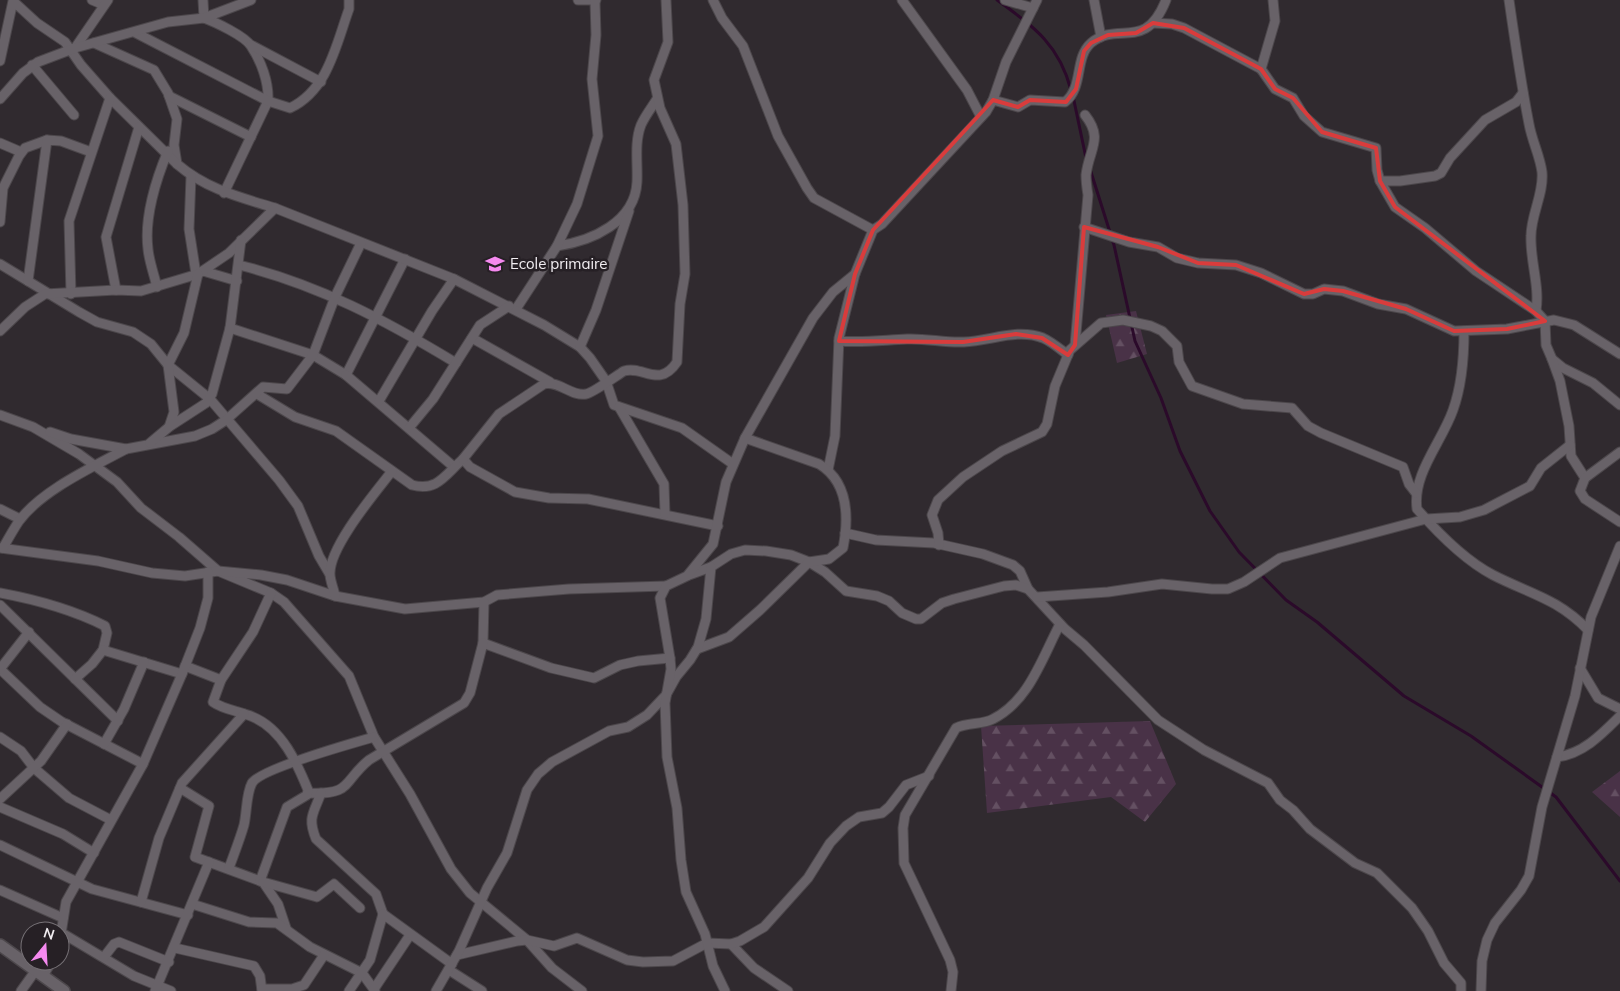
<svg xmlns="http://www.w3.org/2000/svg" width="1620" height="991" font-family="Mulish,sans-serif">
  <style>
    .forest { fill: url(#forest-firs) }
    .lines { fill: none; stroke-linecap: round; stroke-linejoin: round }
    .stream { stroke: #2b0a2a; stroke-width: 3 }
    .minor-casing { stroke: #4c474b; stroke-width: 11 }
    .tertiary-casing { stroke: #4c474b; stroke-width: 14 }
    .minor { stroke: #686268; stroke-width: 9 }
    .tertiary { stroke: #686268; stroke-width: 11 }
    .marked { fill: none; stroke: #d93c3c; stroke-width: 4; stroke-linejoin: round }
    .labels { text-anchor: middle; stroke-width: 5; stroke-linejoin: round; paint-order: stroke }
    .poi-label { font-size: 15px; fill: #f1edf1; stroke: #262025; text-anchor: start }
  </style>
  <defs>
    <pattern id="forest-firs" width="22" height="20" patternUnits="userSpaceOnUse" patternTransform="scale(1.25)"><rect width="22" height="20" fill="#493247"/><path d="M5 1l3.5 6h-7zM16 11l3.5 6h-7z" fill="#645062"/></pattern>
  </defs>
  <rect width="100%" height="100%" fill="#302a2f"/>
  <g class="forest">
    <polygon points="1136,311 1147,354 1117,363 1106,315"/>
    <polygon points="1150,721 1176,784 1145,822 1111,797 987,813 981,726"/>
    <polygon points="1620,771 1620,817 1592,792"/>
  </g>
  <g class="lines">
    <g class="stream">
      <path d="M997,0C1034,27 1059,44 1071,90"/>
      <polyline points="1073,96 1086,158"/>
      <polyline points="1090,169 1114,245 1135,341 1161,398 1180,451 1210,511 1239,552 1286,600 1317,622 1404,696 1471,736 1556,797 1620,881"/>
    </g>
    <g class="minor-casing">
      <g id="minor">
        <polyline points="92,0 104,5"/>
        <path d="M203,0L204,18C215,22 245,36 251,46C261,61 269,82 268,101L224,193"/>
        <polyline points="578,0 596,0"/>
        <polyline points="713,0 722,18 743,46 778,136 807,188 814,198 873,230"/>
        <polyline points="902,0 967,90 981,117"/>
        <polyline points="1005,0 1033,8"/>
        <polyline points="1094,0 1101,37"/>
        <path d="M1509,0C1515,42 1521,83 1529,124C1532,141 1540,156 1542,172C1544,194 1531,214 1531,236C1530,261 1540,286 1536,311"/>
        <polyline points="1153,23 1172,24 1184,28 1261,69 1275,89 1293,98 1304,116 1322,132 1376,148 1377,170 1380,181 1395,207 1425,228 1476,271 1536,311 1545,321 1546,345 1552,359 1563,368 1593,383 1620,405"/>
        <path d="M136,33L268,101L290,108C328,90 336,45 349,9V0"/>
        <path d="M94,43L154,70L168,93L177,119L174,145L177,164C206,189 239,197 275,208"/>
        <polyline points="251,45 321,82"/>
        <polyline points="75,48 108,0"/>
        <polyline points="0,61 13,1 37,23 65,42 81,65 110,98 177,164"/>
        <polyline points="32,65 74,115"/>
        <polyline points="1261,69 1275,21 1273,0"/>
        <polyline points="169,96 251,137"/>
        <polyline points="0,99 23,73 38,62 75,48 168,22 204,18 251,0"/>
        <polyline points="993,100 1006,62 1037,0"/>
        <polyline points="0,143 21,152"/>
        <polyline points="191,176 189,229 196,274"/>
        <polyline points="1380,181 1400,181 1435,176 1441,173 1450,158 1485,120 1516,102 1523,93"/>
        <polyline points="0,222 3,188 19,156 25,148 47,140"/>
        <polyline points="1084,227 1129,242 1158,247 1177,258 1198,263 1236,265 1261,273 1304,294 1313,294 1324,289 1343,291 1378,304 1406,309 1454,331 1507,329 1554,320 1574,325 1620,354"/>
        <path d="M557,246C592,241 635,222 637,182C638,164 634,143 641,125C645,116 652,107 657,99"/>
        <polyline points="0,264 79,312 97,322 133,332 151,344 168,365 210,399 279,480 298,506 319,556 329,573"/>
        <path d="M239,265C319,285 385,320 456,363"/>
        <polyline points="203,271 237,281"/>
        <polyline points="28,281 47,140 61,141 91,152"/>
        <path d="M157,287C154,274 149,261 148,249C144,218 156,179 168,151"/>
        <polyline points="116,290 106,237 139,127"/>
        <polyline points="71,294 69,221 110,98"/>
        <polyline points="516,309 557,246 577,204 598,136 592,79 596,35 595,2"/>
        <polyline points="230,328 313,355 346,375 405,259"/>
        <polyline points="0,331 25,307 45,294 116,290 141,291 198,274 229,253 275,208 454,279 544,325 580,347 590,358 606,381 614,405 682,428 733,464"/>
        <path d="M1464,331C1464,357 1462,385 1453,410C1442,442 1412,474 1417,509C1438,533 1464,560 1493,575C1530,594 1557,598 1588,630"/>
        <polyline points="472,338 550,382"/>
        <path d="M839,341C862,343 884,340 907,339C926,338 945,343 964,342C991,341 1017,328 1043,338C1052,342 1060,349 1068,355"/>
        <path d="M1075,345L1088,195C1087,189 1086,181 1086,175C1089,149 1104,139 1085,115"/>
        <polyline points="580,347 596,310 629,211"/>
        <polyline points="1552,359 1560,381 1569,426 1571,456 1585,478"/>
        <polyline points="346,375 454,467"/>
        <path d="M257,394L295,417L336,431L412,485C437,492 445,475 463,459L470,467L515,492L549,498L588,499L718,526"/>
        <polyline points="379,401 432,311 454,279"/>
        <polyline points="619,407 664,484 665,514"/>
        <polyline points="0,415 33,427 79,454 117,482 141,508 179,537 218,571 271,593 284,602 349,676 374,737 410,794 451,869 470,893 527,940 552,968 582,991"/>
        <polyline points="169,427 174,412 168,365 184,333 198,274"/>
        <polyline points="409,428 433,399 480,325 509,306"/>
        <polyline points="50,432 71,439 126,449 195,436 212,429 226,420 263,387 287,389 313,355 335,297 361,243"/>
        <polyline points="150,443 169,427 206,403 212,394 230,328 241,240"/>
        <polyline points="1620,452 1585,478 1580,491 1585,499 1620,522"/>
        <path d="M463,459L499,414L544,384C558,380 572,397 586,394C593,393 616,376 624,371C643,365 659,389 677,362L680,304L685,274L683,205L676,144L660,108L654,80L668,42L666,0"/>
        <polyline points="828,470 835,436 839,338 855,274"/>
        <polyline points="0,509 20,519"/>
        <polyline points="845,533 876,540 934,543 983,554 1013,565 1020,571 1028,589"/>
        <polyline points="939,545 938,533 932,515 938,500 963,477 1002,451 1042,432 1047,424 1055,386 1070,350 1101,323 1123,320 1151,326 1162,331 1177,346 1179,362 1192,386 1243,404 1292,408 1308,426 1321,433 1403,467 1409,484 1416,493"/>
        <polyline points="0,548 98,561 152,573 185,576 218,571 261,575 287,580 335,596 405,609 484,602 497,595 569,589 666,586"/>
        <path d="M3,548C8,539 13,530 19,521C42,490 93,467 126,449"/>
        <polyline points="689,575 711,567 731,554 745,550 766,551 791,555 809,562 825,572 846,591 877,596 889,601 902,613 916,619 921,619 942,603 954,599 1004,586 1016,585 1028,589 1065,629 1084,645 1158,720 1204,750 1268,783 1280,800 1293,810 1310,829 1355,863 1377,873 1412,908 1428,931 1444,963 1461,983 1461,991"/>
        <path d="M0,593C38,600 71,609 105,626L107,633L103,650"/>
        <path d="M335,596C334,589 330,581 330,574C329,547 375,493 392,471"/>
        <polyline points="1037,597 1108,592 1162,584 1212,589 1228,589 1244,582 1280,558 1426,519 1460,517 1484,510 1530,486 1541,468 1570,445"/>
        <polyline points="484,602 483,643 551,668 594,678 620,665 638,661 670,658"/>
        <polyline points="0,605 118,721"/>
        <path d="M697,649L729,637L760,610L809,562L829,559L843,548C849,517 849,482 819,464L745,438"/>
        <polyline points="185,666 221,680"/>
        <polyline points="1580,668 1598,698 1620,709"/>
        <polyline points="0,669 40,707 62,722 143,764"/>
        <polyline points="0,669 29,632"/>
        <polyline points="75,679 92,664 103,650 182,674"/>
        <polyline points="0,737 21,751 34,768 69,798 111,820"/>
        <polyline points="104,744 124,709 144,662"/>
        <path d="M1557,757C1583,754 1602,734 1620,716"/>
        <polyline points="180,788 209,806 195,857 263,882 278,904 286,928"/>
        <path d="M308,793C353,795 342,782 369,760L464,703L470,693L483,643"/>
        <path d="M321,793C314,813 307,817 316,839L376,894L383,914"/>
        <polyline points="0,799 41,761 67,724"/>
        <polyline points="0,807 63,834 94,853"/>
        <polyline points="0,845 92,889 188,915"/>
        <path d="M229,868C234,854 240,839 244,825C247,812 246,794 252,783C260,769 353,743 374,737"/>
        <path d="M260,881L287,807L307,795L308,790C297,763 282,729 253,717C240,711 224,710 213,702L221,680L253,632L271,593"/>
        <polyline points="263,882 317,897 334,884 360,908"/>
        <polyline points="0,890 63,918"/>
        <polyline points="141,902 159,838 182,783 244,714"/>
        <polyline points="192,904 249,922 277,923 310,947 362,973 375,991"/>
        <polyline points="62,933 134,976 171,991"/>
        <polyline points="60,940 66,902 143,764 182,674 200,628 208,598 208,572"/>
        <polyline points="731,944 754,968 788,991"/>
        <polyline points="175,948 254,966 260,976 262,991"/>
        <polyline points="457,955 517,941 527,940 554,946 577,938 627,960 643,962 673,961 707,943 731,944 740,941 764,927 808,878 830,843 846,826 859,817 882,813 889,807 906,785 929,776"/>
        <polyline points="104,957 114,944 119,942 169,962"/>
        <polyline points="449,970 482,991"/>
        <polyline points="43,976 52,961"/>
        <polyline points="262,989 292,989 304,985 324,955"/>
        <polyline points="374,989 410,935"/>
        <polyline points="21,991 36,970"/>
        <polyline points="155,991 209,862"/>
        <polyline points="349,991 370,960 383,914 452,964"/>
        <polyline points="436,991 459,951 487,888 507,853 527,790 538,774 552,762 609,731 628,727 647,715 666,695 676,677 690,660 698,647 706,619 711,567"/>
        <path d="M725,991L713,966L705,934L686,892L681,860L677,808L667,757L665,703L671,669L670,658L660,598L666,586L687,576L713,544L726,482L745,438L813,318L833,292L855,274L873,230L882,224L986,112L993,100L1018,107L1030,100L1065,102C1084,87 1074,58 1091,43C1118,20 1145,53 1166,0"/>
        <path d="M951,991L953,972L950,960L904,863L903,828L905,815L956,728C968,722 982,725 993,719C1029,701 1042,658 1060,624"/>
        <polyline points="1481,991 1482,961 1487,940 1495,923 1521,890 1529,876 1542,807 1575,696 1591,617 1620,546"/>
      </g>
    </g>
    <g class="tertiary-casing">
      <polyline id="tertiary" points="0,945 64,991"/>
    </g>
    <use href="#minor" class="minor"/>
    <use href="#tertiary" class="tertiary"/>
  </g>
  <path class="marked" d="M1153,23L1184,28L1261,69L1275,89L1293,98L1322,132L1376,148L1380,181L1395,207L1545,321L1507,329L1454,331L1406,309L1343,291L1324,289L1304,294L1236,265L1198,263L1158,247L1084,227L1075,345L1068,355L1042,338L1016,334L963,342L839,341L855,274L873,230L993,100L1018,107L1030,100L1066,102L1076,89L1084,51L1091,43L1108,35L1136,33Z"/>
  <defs>
    <g id="school-bare" transform="scale(1.5)"><path d="M0-5L7-2L0 1L-7-2ZM-4 1L0 2.5L4 1V4Q0 6-4 4Z" fill="#f589ef" stroke="#262025" stroke-width="2.5" paint-order="stroke"/></g>
  </defs>
  <g fill-rule="evenodd">
    <use href="#school-bare" x="495" y="264"/>
  </g>
  <g class="labels">
    <g class="poi-label">
      <text x="510" y="269">Ecole primaire</text>
    </g>
  </g>
  <g transform="translate(45 946) rotate(18)"><circle r="24" fill="#262025" stroke="#777277"/>
  <path d="M0-4L9 19L0 12L-9 19Z" fill="#f589ef"/>
  <text y="-8" font-size="14" font-weight="bold" text-anchor="middle" fill="#f1edf1">N</text>
  </g>
</svg>
